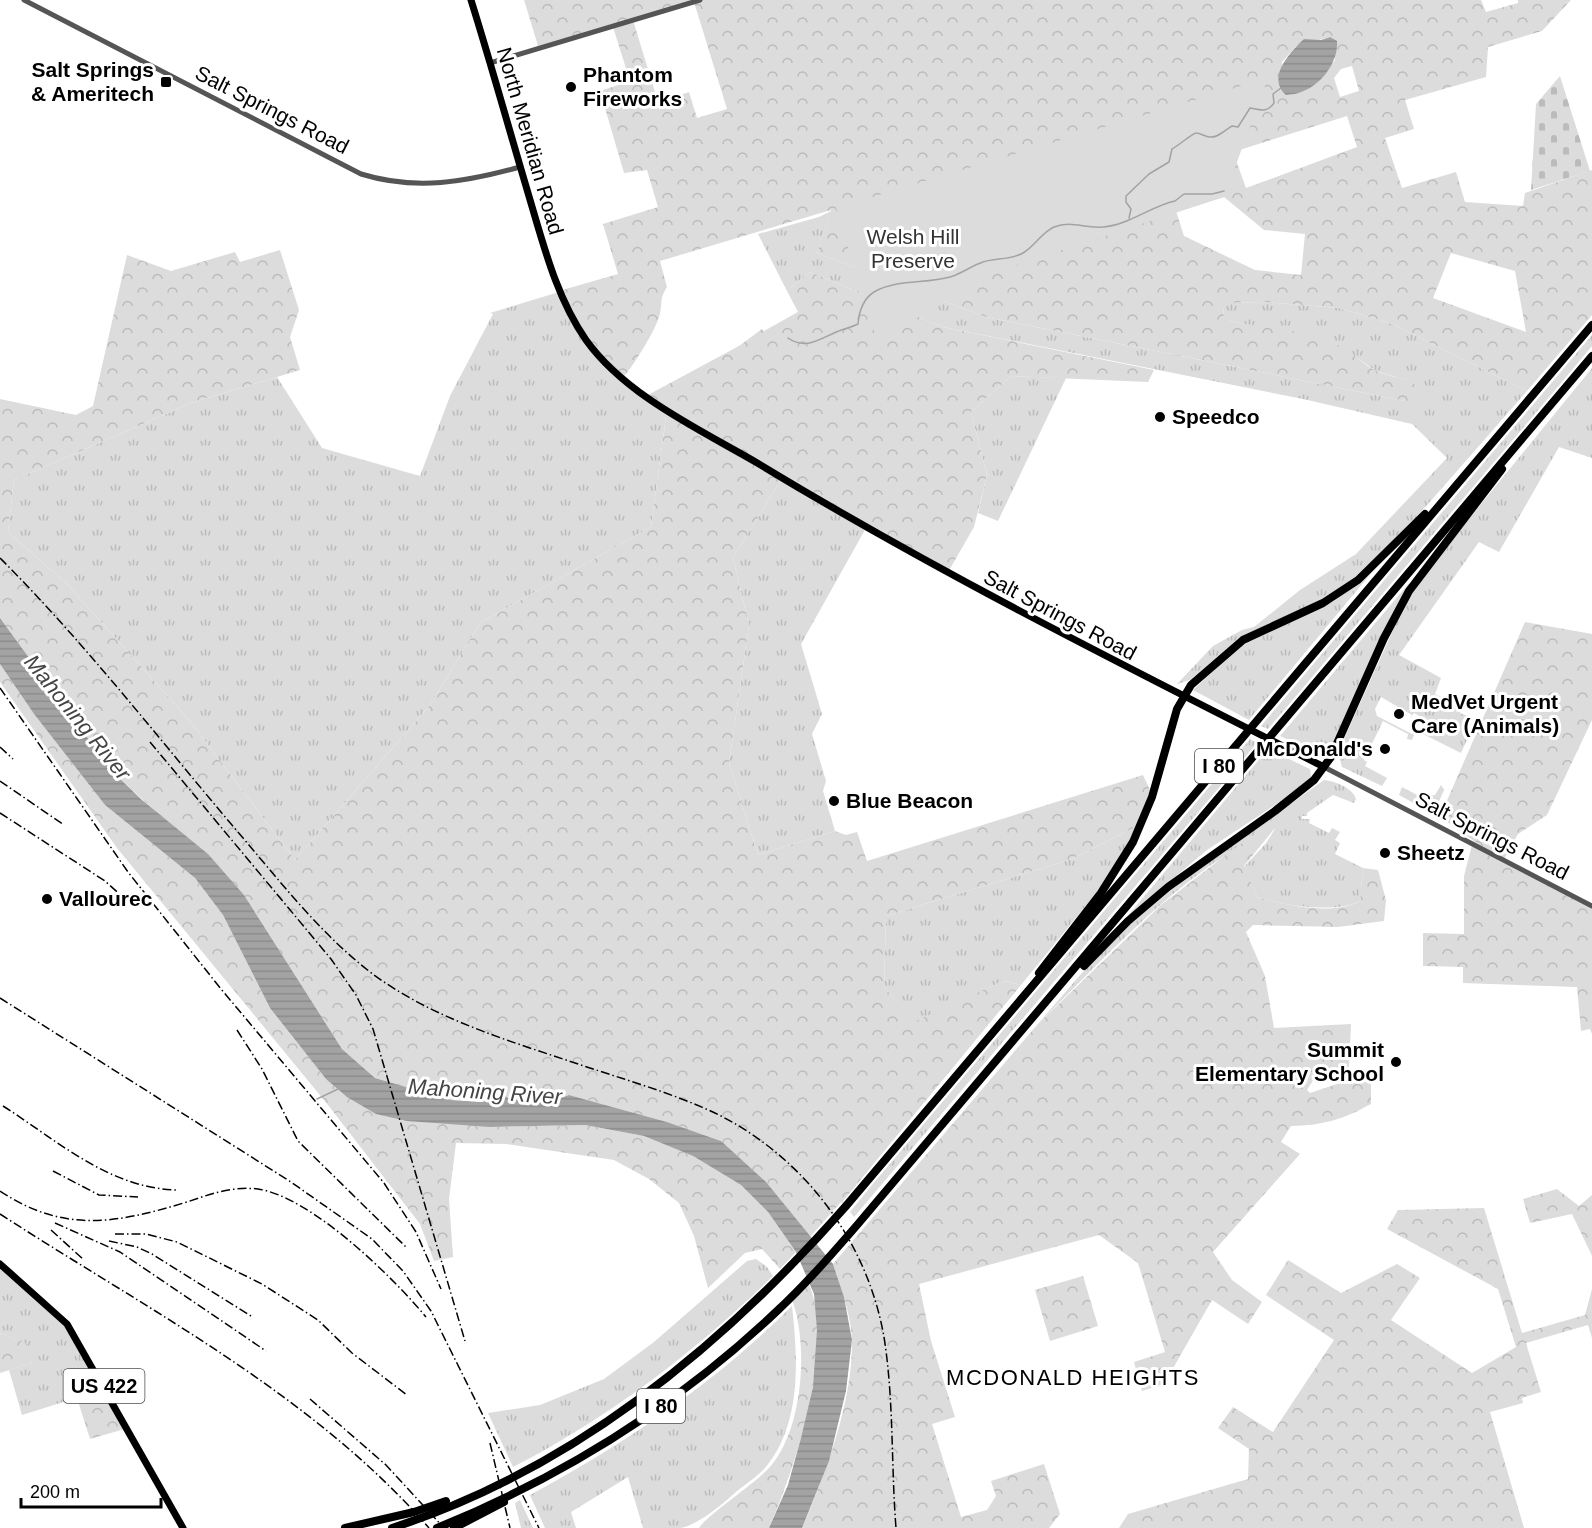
<svg xmlns="http://www.w3.org/2000/svg" width="1592" height="1528" font-family="Arial,sans-serif">
  <style>
    .grass { fill: url(#grass-tufts) }
    .forest { fill: url(#forest-crowns); fill-rule: evenodd }
    .cemetery { fill: url(#cemetery-stones) }
    .park { fill: #dcdcdc }
    .water { fill: url(#water-rules) }
    .lines { fill: none; stroke-linecap: round; stroke-linejoin: round }
    .stream { stroke: #a3a3a3; stroke-width: 1.5 }
    .minor { stroke: #555; stroke-width: 5 }
    .major { stroke: #000; stroke-width: 7 }
    .highway { stroke: #000; stroke-width: 8 }
    .rail { stroke: #000; stroke-width: 1.5; stroke-dasharray: 9 3 1.5 3; stroke-linecap: butt }
    .poi-dot { fill: #000; stroke: #fff; stroke-width: 2 }
    .labels { text-anchor: middle; stroke-width: 6; stroke-linejoin: round; paint-order: stroke }
    .shield { fill: #fff; stroke: #4c4c4c; stroke-width: 1.5 }
    .shield-label { font-size: 20px; font-weight: bold; fill: #000 }
    .poi-label { font-size: 21px; font-weight: bold; fill: #000; stroke: #fff; text-anchor: start }
    .street-label { font-size: 21px; fill: #000; stroke: #fff }
    .park-label { font-size: 21px; fill: #333; stroke: #fff }
    .water-label { font-size: 22px; font-style: italic; fill: #444; stroke: #fff }
    .neighbourhood-label { font-size: 22px; letter-spacing: 1.5px; fill: #000; stroke: #fff }
  </style>
  <defs>
    <pattern id="grass-tufts" width="24" height="20" patternUnits="userSpaceOnUse" patternTransform="scale(1.5)"><rect width="24" height="20" fill="#dcdcdc"/><path d="M3 7l-1-3M5 7V3M7 7l1-3M15 17l-1-3M17 17v-4M19 17l1-3" fill="none" stroke="#bbb"/></pattern>
    <pattern id="forest-crowns" width="20" height="18" patternUnits="userSpaceOnUse" patternTransform="scale(1.5)"><rect width="20" height="18" fill="#dcdcdc"/><path d="M2 6a3 3 0 1 1 6 0M12 15a3 3 0 1 1 6 0" fill="none" stroke="#bbb"/></pattern>
    <pattern id="cemetery-stones" width="16" height="16" patternUnits="userSpaceOnUse" patternTransform="scale(1.5)"><rect width="16" height="16" fill="#dcdcdc"/><path d="M2 7V4a2 2 0 0 1 4 0v3zM10 15v-3a2 2 0 0 1 4 0v3z" fill="#bbb"/></pattern>
    <pattern id="water-rules" width="6" height="5" patternUnits="userSpaceOnUse" patternTransform="scale(1.5)"><rect width="6" height="5" fill="#a3a3a3"/><path d="M0 2.5h6" fill="none" stroke="#8b8b8b"/></pattern>
  </defs>
  <rect width="100%" height="100%" fill="#fff"/>
  <g class="grass">
    <polygon points="831,211 817,253 986,317 1405,401 1418,401 1405,380 1376,371 1340,346 1323,339 1234,322 1224,318 1223,306 1228,303 1264,302 1339,308 1392,324 1527,391 1414,520 1353,579 1320,600 1238,639 1190,680 1177,684 1213,646 1242,630 1254,627 1300,590 1356,554 1447,458 1412,424 1303,399 943,327 810,272 787,291 758,234 819,217"/>
    <polygon points="559,292 619,375 667,409 651,527 480,623 430,705 295,860 190,721 68,585 8,532 14,480 191,403 277,377 322,448 420,476 450,396 493,314 490,313"/>
    <polygon points="1592,335 1592,346 1556,389 1268,729 1261,726"/>
    <polygon points="1592,368 1592,458 1559,447 1499,552 1479,542 1399,655 1441,678 1435,694 1462,707 1460,713 1472,718 1470,723 1474,724 1461,753 1421,733 1427,720 1414,713 1409,720 1412,715 1381,697 1375,709 1377,716 1414,735 1412,740 1407,739 1408,734 1383,721 1364,760 1367,762 1365,766 1387,778 1382,786 1342,767 1338,752 1404,606 1433,563"/>
    <polygon points="1011,376 1066,378 998,521 978,513 987,475 971,412"/>
    <polygon points="782,478 866,528 801,644 822,714 812,734 826,781 823,791 835,831 758,855 729,763 749,625 733,558"/>
    <polygon points="1378,565 1249,720 1193,690 1239,647 1334,601"/>
    <polygon points="1410,582 1326,757 1280,736"/>
    <polygon points="1250,739 1257,743 854,1217 850,1212 872,1185"/>
    <polygon points="1268,749 1310,769 1311,777 1284,799 1207,850 1126,918"/>
    <path d="M1324,780C1335,781 1353,788 1356,799L1354,803L1333,795L1307,813V816H1302V819H1310L1309,823L1329,833L1332,828L1340,832L1335,840L1340,843L1335,854L1363,868L1360,901C1337,914 1284,905 1258,898L1244,867L1266,843L1275,829C1261,833 1252,840 1239,847C1163,892 1100,963 1037,1025L1094,959L1131,923L1181,882Z"/>
    <polygon points="1441,785 1444,790 1437,806 1428,811 1399,795 1402,787 1419,796 1435,795"/>
    <polygon points="1139,825 1110,876 1021,985 1003,981 914,1023 884,987 886,916 1072,859"/>
    <path d="M756,1259L767,1267L773,1276C695,1352 610,1417 513,1467L488,1413L540,1405L604,1379L654,1342L747,1261Z"/>
    <polygon points="0,1266 62,1318 105,1389 22,1415 9,1370 32,1363 26,1344 0,1333"/>
    <path d="M792,1306C798,1359 802,1424 765,1468C757,1477 746,1484 737,1491C724,1503 697,1526 680,1528C668,1528 655,1528 643,1528L628,1477L571,1512L576,1528H545L530,1495C625,1444 716,1382 792,1306Z"/>
    <polygon points="520,1500 533,1528 521,1528 515,1503"/>
  </g>
  <g class="forest">
    <path d="M524,0H1481L1486,12L1518,3V0H1571L1542,31L1488,47L1486,77L1405,100L1414,129L1385,138L1402,188L1456,172L1465,202L1523,206L1525,193L1592,170V315L1527,391L1392,324L1339,308L1264,302L1228,303L1223,307L1224,318L1234,322C1267,328 1307,330 1338,345C1352,351 1362,364 1376,371C1392,378 1415,378 1425,394L1418,401H1405L986,317L817,253L831,210L660,261L667,287C659,300 663,301 660,313C658,327 632,368 622,379L601,358L559,291L618,274L603,224L658,207L647,170L624,173L600,91L630,81L613,27L539,49ZM694,2L727,109L697,118L689,92L658,102L633,20ZM1330,37L1337,46L1334,52L1335,60C1323,75 1308,95 1286,95L1282,62L1296,46ZM1352,66L1359,91L1340,97L1334,78L1341,69ZM1347,116L1357,147L1246,188L1233,152ZM1224,197L1264,230L1305,234L1301,275L1255,270L1184,236L1176,211ZM1451,253L1515,271L1526,332L1433,298Z"/>
    <polygon points="280,250 299,310 290,337 300,370 191,403 14,480 8,532 68,585 190,721 295,860 430,705 480,623 651,527 667,409 646,396 739,346 762,329 764,331 798,312 787,291 810,272 943,327 1154,370 1148,382 1011,376 971,412 987,475 974,527 947,574 782,478 733,558 749,625 729,763 758,855 835,831 846,835 857,832 867,861 1143,775 1150,790 1139,825 1072,859 886,916 884,987 914,1022 1003,981 1021,985 843,1201 846,1206 841,1202 810,1237 721,1141 667,1122 569,1095 554,1100 451,1100 375,1078 342,1049 244,895 111,770 0,618 0,399 76,415 93,406 127,255 171,271 235,252 240,262"/>
    <polygon points="1525,622 1592,634 1592,720 1547,815 1518,834 1503,861 1592,906 1592,1034 1590,1029 1581,1031 1577,987 1463,983 1463,967 1423,966 1423,933 1464,934 1464,876 1472,845 1496,857 1446,821 1442,812"/>
    <polygon points="0,664 34,714 105,805 195,878 223,915 270,1008 326,1079 490,1127 585,1125 644,1136 693,1156 741,1185 768,1212 796,1252 780,1269 762,1249 745,1253 708,1288 694,1236 679,1203 649,1179 614,1160 506,1144 456,1143 449,1199 453,1257 434,1261 420,1224 328,1105 117,848 0,682"/>
    <path d="M1275,828L1244,866L1258,898C1287,905 1333,916 1360,901L1363,868L1378,870L1386,900L1384,921L1338,927L1253,925L1246,932L1265,976L1274,1028L1351,1024L1349,1067L1317,1074L1307,1090L1310,1093L1361,1076L1371,1081V1104C1342,1120 1323,1125 1291,1126L1281,1142L1300,1154L1213,1252L1232,1280L1262,1302L1248,1324L1212,1300L1164,1384L1142,1391L1134,1362L1165,1352L1138,1263L1099,1235L919,1284L931,1341L955,1417L932,1424L961,1517L987,1510L996,1496L991,1481L1044,1464L1060,1514L1049,1528H802C826,1473 853,1401 852,1340C851,1315 841,1288 833,1264L1037,1025L1161,905L1232,850L1255,835Z"/>
    <polygon points="1557,1189 1579,1206 1592,1195 1592,1256 1572,1214 1530,1223 1523,1199"/>
    <polygon points="1484,1208 1522,1333 1585,1315 1592,1289 1592,1338 1588,1325 1526,1343 1541,1392 1522,1398 1523,1403 1490,1412 1524,1528 1119,1528 1128,1514 1248,1479 1249,1449 1218,1428 1233,1407 1273,1432 1334,1340 1266,1295 1288,1260 1341,1293 1397,1264 1420,1278 1391,1320 1472,1373 1516,1347 1498,1289 1387,1229 1398,1210"/>
    <polygon points="1083,1276 1098,1326 1050,1341 1035,1290"/>
    <path d="M807,1280C838,1342 795,1468 769,1528H699C704,1518 752,1485 765,1472C803,1437 810,1344 791,1297Z"/>
    <polygon points="0,1333 27,1344 32,1363 0,1373"/>
    <polygon points="105,1389 128,1428 90,1439 77,1398"/>
  </g>
  <polygon class="cemetery" points="1560,76 1590,171 1531,190 1536,104"/>
  <polygon class="park" points="1268,78 1224,197 1007,268 876,337 836,208"/>
  <g class="water">
    <path d="M1330,37L1337,41C1339,66 1314,95 1286,95C1266,78 1290,52 1304,39L1321,40Z"/>
    <polygon points="0,618 111,770 142,800 208,854 244,895 342,1049 375,1078 451,1100 482,1102 483,1095 502,1094 511,1100 554,1100 569,1095 667,1122 721,1141 766,1182 833,1264 844,1297 852,1340 846,1391 829,1461 802,1528 769,1528 788,1485 801,1438 813,1387 817,1330 814,1294 796,1252 768,1212 741,1185 693,1156 644,1136 585,1125 490,1127 407,1121 376,1114 347,1097 326,1079 270,1008 223,915 195,878 105,805 34,714 0,664"/>
  </g>
  <g class="lines">
    <g class="stream">
      <path d="M1129,218L1131,209L1126,202V196L1149,174L1169,162L1172,149C1178,146 1193,133 1196,133C1201,133 1205,137 1210,137C1218,138 1225,130 1232,126L1238,127L1250,108C1261,110 1267,113 1274,103L1273,94L1281,88"/>
      <path d="M788,338C805,350 818,340 834,333C842,329 850,328 858,324C859,312 863,299 874,292C897,279 925,284 950,277C961,274 971,266 983,262C995,258 1011,260 1023,253C1035,246 1041,233 1054,227C1072,220 1085,229 1103,227C1129,225 1151,206 1175,201L1184,194H1212L1224,191"/>
      <polyline points="317,1099 338,1089"/>
    </g>
    <g class="minor">
      <path d="M24,0L361,174C416,191 466,182 520,167"/>
      <polyline points="490,63 700,0"/>
      <polyline points="1324,767 1592,906"/>
    </g>
    <g class="major">
      <path d="M471,0C491,64 509,129 528,193C543,243 556,297 586,340C626,396 701,430 759,464C942,575 1133,670 1324,767"/>
      <polyline points="0,1264 67,1324 183,1528"/>
    </g>
    <g class="highway">
      <polyline points="1084,966 1128,921 1168,887 1275,811 1314,780 1331,757 1384,638 1409,591 1502,469"/>
      <polyline points="1039,973 1101,893 1133,842 1152,797 1177,709 1191,685 1243,640 1323,603 1358,580 1425,514"/>
      <polyline points="345,1528 414,1512 446,1501"/>
      <path d="M392,1528C573,1470 722,1347 846,1206L1592,325"/>
      <path d="M437,1528C562,1477 679,1404 777,1311C806,1284 832,1254 858,1224L1592,356"/>
      <polyline points="454,1528 504,1502"/>
    </g>
    <g class="rail">
      <path d="M0,558C85,643 159,739 237,831C280,881 321,935 374,975C436,1020 510,1041 581,1065C626,1080 672,1093 715,1113C803,1156 867,1240 884,1337C894,1400 891,1465 896,1528"/>
      <polyline points="0,688 128,872 221,989 384,1183 416,1232 441,1289"/>
      <polyline points="150,742 331,959 356,995 373,1029 465,1341"/>
      <polyline points="0,747 13,759"/>
      <polyline points="0,781 64,825"/>
      <polyline points="0,813 105,881 135,908"/>
      <polyline points="0,998 291,1182 372,1239 403,1271 431,1311 539,1528"/>
      <polyline points="237,1030 262,1069 298,1141 407,1248"/>
      <path d="M3,1106C58,1141 110,1189 178,1190"/>
      <polyline points="53,1171 99,1195 138,1197"/>
      <path d="M0,1191C64,1234 118,1223 187,1202C210,1194 233,1186 258,1189C311,1197 392,1276 426,1317"/>
      <path d="M0,1214C148,1310 312,1394 429,1528"/>
      <polyline points="55,1223 120,1252 266,1351"/>
      <polyline points="51,1230 84,1260"/>
      <polyline points="115,1234 146,1234 177,1242 262,1284 318,1320 352,1353 407,1395"/>
      <polyline points="109,1241 137,1247 152,1254 251,1316"/>
      <polyline points="310,1399 386,1465 444,1528"/>
      <polyline points="490,1443 510,1528"/>
    </g>
  </g>
  <g class="poi-dot">
    <rect x="160" y="76" width="12" height="12" rx="3"/>
    <circle cx="571" cy="87" r="6"/>
    <circle cx="1160" cy="417" r="6"/>
    <circle cx="1399" cy="714" r="6"/>
    <circle cx="1385" cy="749" r="6"/>
    <circle cx="834" cy="801" r="6"/>
    <circle cx="1385" cy="853" r="6"/>
    <circle cx="47" cy="899" r="6"/>
    <circle cx="1396" cy="1062" r="6"/>
  </g>
  <g class="labels">
    <g class="shield">
      <rect x="1195" y="749" width="48" height="34" rx="4.5"/>
      <rect x="63.5" y="1369" width="81" height="34" rx="4.5"/>
      <rect x="637" y="1389" width="48" height="34" rx="4.5"/>
    </g>
    <g class="shield-label">
      <text x="1219" y="773">I 80</text>
      <text x="104" y="1393">US 422</text>
      <text x="661" y="1413">I 80</text>
    </g>
    <g class="poi-label">
      <text x="154" y="77" text-anchor="end">Salt Springs<tspan x="154" dy="24">&amp; Ameritech</tspan></text>
      <text x="583" y="82">Phantom<tspan x="583" dy="24">Fireworks</tspan></text>
      <text x="1172" y="424">Speedco</text>
      <text x="1411" y="709">MedVet Urgent<tspan x="1411" dy="24">Care (Animals)</tspan></text>
      <text x="1373" y="756" text-anchor="end">McDonald's</text>
      <text x="846" y="808">Blue Beacon</text>
      <text x="1397" y="860">Sheetz</text>
      <text x="59" y="906">Vallourec</text>
      <text x="1384" y="1057" text-anchor="end">Summit<tspan x="1384" dy="24">Elementary School</tspan></text>
    </g>
    <g class="street-label">
      <text transform="translate(272 110) rotate(27)" y="7">Salt Springs Road</text>
      <text transform="translate(530 141) rotate(74)" y="7">North Meridian Road</text>
      <text transform="translate(1060 615) rotate(28)" y="7">Salt Springs Road</text>
      <text transform="translate(1492 836) rotate(27)" y="7">Salt Springs Road</text>
    </g>
    <g class="park-label">
      <text x="913" y="244">Welsh Hill<tspan x="913" dy="24">Preserve</tspan></text>
    </g>
    <g class="water-label">
      <text transform="translate(78 717) rotate(51)" y="8">Mahoning River</text>
      <text transform="translate(485 1091) rotate(4)" y="8">Mahoning River</text>
    </g>
    <g class="neighbourhood-label">
      <text x="1073" y="1385">MCDONALD HEIGHTS</text>
    </g>
  </g>
  <path d="M21 1498v9h140v-9" fill="none" stroke="#000000" stroke-width="3"/>
  <text x="30" y="1498" font-size="18" fill="#000000" stroke="#ffffff" stroke-width="4.5" paint-order="stroke">200 m</text>
</svg>
